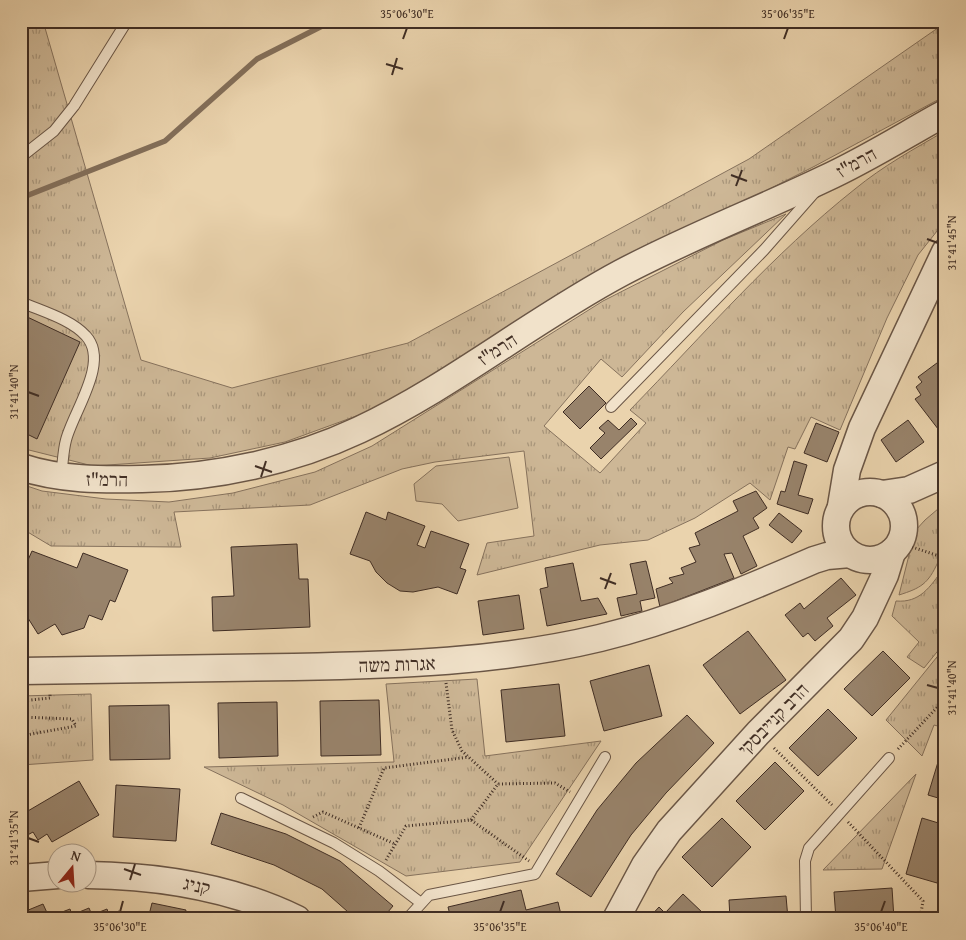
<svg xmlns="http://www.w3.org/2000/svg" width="966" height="940" font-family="'Gentium Book Plus','Frank Ruhl Libre',serif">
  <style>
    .grass { fill: url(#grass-tufts); stroke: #86725d }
    .garden { fill: #cdb796; stroke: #86725d }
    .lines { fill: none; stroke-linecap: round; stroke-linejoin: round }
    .stream { stroke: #836f5a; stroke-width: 5.5 }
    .building { fill: #98836b; stroke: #3f2d24 }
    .service-casing { stroke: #6a5646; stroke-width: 12 }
    .tertiary-casing { stroke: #6a5646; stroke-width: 29 }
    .path { stroke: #3f2d24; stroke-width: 3; stroke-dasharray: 1 2.5; stroke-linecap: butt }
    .service { stroke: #f1e2ca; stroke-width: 10 }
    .tertiary { stroke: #f1e2ca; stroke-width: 26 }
    .ticks { fill: none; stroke: #3f2d24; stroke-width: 2 }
    .labels { text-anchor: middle; stroke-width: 4; stroke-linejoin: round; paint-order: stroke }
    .street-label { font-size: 19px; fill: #3f2d24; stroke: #f1e2ca }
    .neatline { fill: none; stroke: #3f2d24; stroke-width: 2 }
    .ticks-label { font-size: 12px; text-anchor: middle; fill: #3f2d24 }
  </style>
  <defs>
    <pattern id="grass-tufts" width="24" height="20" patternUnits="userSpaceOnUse" patternTransform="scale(1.25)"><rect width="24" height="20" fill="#cdb796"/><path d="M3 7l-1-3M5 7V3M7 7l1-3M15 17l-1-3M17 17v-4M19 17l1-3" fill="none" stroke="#a8957a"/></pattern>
  </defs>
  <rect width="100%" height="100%" fill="#ead3ad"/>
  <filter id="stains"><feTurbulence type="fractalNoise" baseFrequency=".004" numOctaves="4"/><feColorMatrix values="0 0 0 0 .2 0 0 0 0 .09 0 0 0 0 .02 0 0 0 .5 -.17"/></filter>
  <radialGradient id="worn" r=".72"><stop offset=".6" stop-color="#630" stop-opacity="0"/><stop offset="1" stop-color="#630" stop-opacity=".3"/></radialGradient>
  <g class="grass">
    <polygon points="21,21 43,21 141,360 232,388 408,343 749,159 945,23 945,96 815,166 696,226 381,407 285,442 210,458 93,466 21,448"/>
    <path d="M945,131V221L918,255L887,318L840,430L811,417L795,449L788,447L770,500L750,483L695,518L648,540L600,545L477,575L487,543L534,536L524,451L435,462L402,469L310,505L174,512L181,547L51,546L21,528V484L42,491L106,499L169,502L233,493L315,472L372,446L603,301L723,240L786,214L683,312L622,377L601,359L544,426L600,473L646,423L630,410C703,335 773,254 855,189C883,166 914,149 945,131Z"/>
    <path d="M945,503V564L938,562C928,584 921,588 899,595L915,531L925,520Z"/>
    <path d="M943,569L945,570V642L924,668L907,657L919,642L892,616L896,601C920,603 930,587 943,569Z"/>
    <polygon points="945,647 945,728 934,725 922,756 886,720"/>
    <polygon points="477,679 485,756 601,741 520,862 406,876 283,805 204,767 394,762 386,684"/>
    <polygon points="91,694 93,760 21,765 21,696"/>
    <polygon points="916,774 882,869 823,870"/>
  </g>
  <polygon class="garden" points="509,457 518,508 458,521 442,504 416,501 414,484 436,466"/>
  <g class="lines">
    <polyline class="stream" points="21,198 165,141 257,59 332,21"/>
  </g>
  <g class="building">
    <polygon points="21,314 80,342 37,439 21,431"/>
    <polygon points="945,357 945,438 915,399 921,395 916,387 922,382 918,377"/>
    <polygon points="589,386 606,403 580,429 563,412"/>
    <polygon points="631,418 637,424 601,459 590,448 605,433 599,428 608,420 619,430"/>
    <polygon points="908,420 924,442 896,462 881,440"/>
    <polygon points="816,423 839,432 827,462 804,453"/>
    <polygon points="794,461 807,465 798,495 813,499 808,514 777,504 781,491 785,492"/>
    <polygon points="756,491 767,508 753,518 759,528 743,536 757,566 741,574 732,553 724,554 734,578 660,607 656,589 673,583 669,578 684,574 681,568 696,562 689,548 700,545 695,533 738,511 733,501"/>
    <polygon points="366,512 386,520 388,512 425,526 417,545 425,548 431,531 469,544 460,568 466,570 457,594 438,587 413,592 400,591 387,583 376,572 370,561 350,554"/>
    <polygon points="779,513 802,531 792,543 769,525"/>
    <polygon points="297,544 299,579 308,579 310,627 213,631 212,597 234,596 231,547"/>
    <polygon points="32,551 77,568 83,553 128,570 115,602 110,600 102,620 89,615 84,628 62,635 55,624 38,634 21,607 21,557 28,560"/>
    <polygon points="646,561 655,598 640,601 642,611 621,616 617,598 637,594 630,564"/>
    <polygon points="573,563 581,601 598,598 607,614 547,626 540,589 548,587 545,568"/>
    <polygon points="841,578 856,595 827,618 833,626 815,641 808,633 803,637 785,615 800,603 804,609"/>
    <polygon points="519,595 524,629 483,635 478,601"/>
    <polygon points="748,631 786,680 740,714 703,665"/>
    <polygon points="883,651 910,678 872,716 844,689"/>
    <polygon points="649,665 662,716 604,731 590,681"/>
    <polygon points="559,684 565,736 506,742 501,690"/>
    <polygon points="379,700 381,755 321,756 320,701"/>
    <polygon points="277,702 278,756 219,758 218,703"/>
    <polygon points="169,705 170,759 110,760 109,706"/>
    <polygon points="828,709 857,738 818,776 789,748"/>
    <polygon points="687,715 714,743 666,793 631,835 591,897 556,874 597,810 636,763"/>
    <polygon points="945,739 945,800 928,795"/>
    <polygon points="775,762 804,791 765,830 736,801"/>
    <polygon points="79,781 99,815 52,842 47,834 38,840 33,832 24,837 21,833 21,815"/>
    <polygon points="116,785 180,789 176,841 113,837"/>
    <polygon points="221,813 286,834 340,861 393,906 382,919 356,919 322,889 274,865 211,844"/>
    <polygon points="722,818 751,847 712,887 682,857"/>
    <polygon points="922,818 945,825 945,857 937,883 906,874"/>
    <polygon points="892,888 894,919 836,919 834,892"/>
    <polygon points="521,890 526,910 558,902 562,919 451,919 448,907"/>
    <polygon points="683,894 704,914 700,919 648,919 659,907 665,913"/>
    <polygon points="786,896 788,919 730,919 729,900"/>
    <polygon points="152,903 186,910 184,919 148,919"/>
    <polygon points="43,904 49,917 70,909 72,915 89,908 92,915 107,909 109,915 119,911 122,919 22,919 21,913"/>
    <polygon points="195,912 227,919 194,919"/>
  </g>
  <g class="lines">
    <g class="service-casing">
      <g id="service">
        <polyline points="21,157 54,131 74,106 127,21"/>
        <path d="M21,302C41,311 71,319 86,336C110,362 73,412 66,440C63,451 63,463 61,475"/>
        <polyline points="611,407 764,250 815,192"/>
        <polyline points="241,798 334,843 379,871 421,903"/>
        <polyline points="407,919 429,895 535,874 605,757"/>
        <polyline points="806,919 805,861 809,848 889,758"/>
      </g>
    </g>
    <g class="tertiary-casing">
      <g id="tertiary">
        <path d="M21,467C60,480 102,480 142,479C215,478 293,461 359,430C451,387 531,321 621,273C687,238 757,211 824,179C866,160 905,135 945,113"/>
        <circle cx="870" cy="526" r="34"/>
        <polyline points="882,494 909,490 945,474"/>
        <polyline points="841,506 847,470 862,428 945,252"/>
        <path d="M21,671C112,670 203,669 294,667C397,665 500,662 600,638C674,620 745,590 814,560L827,556L850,554"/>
        <path d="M88,875C160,876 231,887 297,919"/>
        <polyline points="21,878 58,875"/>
        <polyline points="616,919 645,865 669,831 758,733 851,639 865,618 885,575 892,552"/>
      </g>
    </g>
    <g class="path">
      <polyline points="912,547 945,558"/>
      <polyline points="446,683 452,730 462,751 498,784"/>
      <polyline points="21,701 50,698 50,693"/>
      <polyline points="21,717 72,719 76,726 21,736"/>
      <polyline points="774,748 832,805"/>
      <polyline points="898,749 945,699"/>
      <polyline points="313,817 323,812 395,844"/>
      <polyline points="471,820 498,784 555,783 570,792"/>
      <polyline points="848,822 923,901 920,919"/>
      <polyline points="359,828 384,768 469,757"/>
      <polyline points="386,860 406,826 471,820 529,861"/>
    </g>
    <use href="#service" class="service"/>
    <use href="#tertiary" class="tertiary"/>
  </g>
  <path class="ticks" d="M403,39L407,28M784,39L788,28M386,64L403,69M392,75L397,58M731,175L747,181M736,186L742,170M927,239L938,243M28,392L39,396M255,466L272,472M261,477L266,461M600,578L616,584M605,589L611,573M927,685L938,688M28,838L39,842M124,869L141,875M130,880L135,864M120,912L123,901M500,912L504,901M881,912L885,901"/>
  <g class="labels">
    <g class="street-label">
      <text transform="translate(856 162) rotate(-29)" y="7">הרמ"ז</text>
      <text transform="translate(497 349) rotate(-33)" y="7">הרמ"ז</text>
      <text transform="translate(107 479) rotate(1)" y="7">הרמ"ז</text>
      <text transform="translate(397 664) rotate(-2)" y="7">אגרות משה</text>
      <text transform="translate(773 719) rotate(-46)" y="7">הרב קנייבסקי</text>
      <text transform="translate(197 885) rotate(12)" y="7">קניג</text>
    </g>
  </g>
  <rect width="966" height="940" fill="none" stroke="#ead3ad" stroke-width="55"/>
  <g transform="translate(72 868) rotate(18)"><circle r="24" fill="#f1e2ca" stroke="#aa9a88"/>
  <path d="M0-4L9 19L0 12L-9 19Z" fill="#8f2418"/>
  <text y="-8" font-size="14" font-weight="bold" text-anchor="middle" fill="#3f2d24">N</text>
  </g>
  <rect x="28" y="28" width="910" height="884" class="neatline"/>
  <g class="ticks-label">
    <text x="407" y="18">35°06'30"E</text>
    <text x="788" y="18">35°06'35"E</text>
    <text transform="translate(952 243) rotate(-90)" y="4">31°41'45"N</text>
    <text transform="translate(14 392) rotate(-90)" y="4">31°41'40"N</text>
    <text transform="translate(952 688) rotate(-90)" y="4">31°41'40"N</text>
    <text transform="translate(14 838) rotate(-90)" y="4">31°41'35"N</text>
    <text x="120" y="931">35°06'30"E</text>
    <text x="500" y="931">35°06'35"E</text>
    <text x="881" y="931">35°06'40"E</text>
  </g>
  <rect width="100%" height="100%" filter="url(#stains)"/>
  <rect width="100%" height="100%" fill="url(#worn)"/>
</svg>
